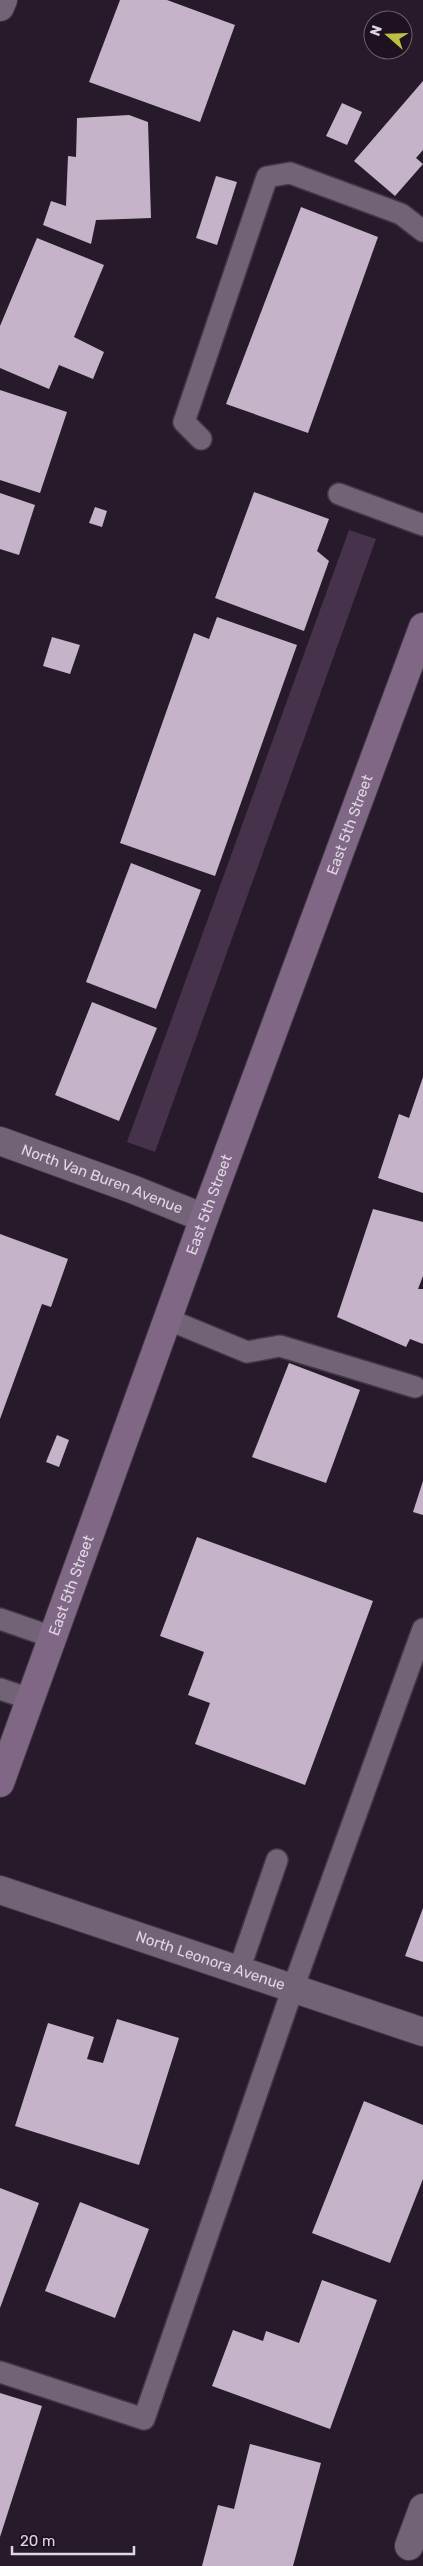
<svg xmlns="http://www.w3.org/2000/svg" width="423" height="2566" font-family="Rubik,sans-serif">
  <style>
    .green { fill: #47324c }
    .building { fill: #c5b4c9 }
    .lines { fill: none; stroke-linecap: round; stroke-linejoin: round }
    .lane-casing { stroke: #423845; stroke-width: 24 }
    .street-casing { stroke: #423845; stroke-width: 30 }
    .secondary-casing { stroke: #423845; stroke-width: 30 }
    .lane { stroke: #726376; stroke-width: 21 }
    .street { stroke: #726376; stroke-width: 28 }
    .secondary { stroke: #806786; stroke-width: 28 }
    .labels { text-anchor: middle; stroke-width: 5; stroke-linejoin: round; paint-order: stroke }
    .street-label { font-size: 15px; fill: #e0d7e2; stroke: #1e1221 }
  </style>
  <rect width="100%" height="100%" fill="#271b2b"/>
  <polygon class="green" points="349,530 376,539 155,1152 127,1142"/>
  <g class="building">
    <polygon points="120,0 167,0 235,25 200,122 89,82"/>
    <polygon points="423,81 423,150 416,158 423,164 395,196 354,161"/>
    <polygon points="342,103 362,112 347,145 326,136"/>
    <polygon points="129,115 148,122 151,218 96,220 91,244 43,225 51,201 66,206 68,156 76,157 77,118"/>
    <polygon points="216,176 237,182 217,245 196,238"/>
    <polygon points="301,207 378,237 308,433 226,404"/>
    <polygon points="37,238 104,265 74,337 104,352 93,379 59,365 49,389 0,368 0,326"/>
    <polygon points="0,390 67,412 40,493 0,480"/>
    <polygon points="254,492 329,519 317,551 329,561 304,631 215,598"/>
    <polygon points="0,493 35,505 19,555 0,549"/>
    <polygon points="95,507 107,511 102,527 89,523"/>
    <polygon points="217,617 297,645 215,876 120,843 194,633 209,639"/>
    <polygon points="52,637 80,645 70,674 43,666"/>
    <polygon points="131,863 201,890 156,1009 86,982"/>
    <polygon points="92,1002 157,1028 119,1121 55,1095"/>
    <polygon points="423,1077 423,1193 378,1178 399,1114 409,1118"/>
    <polygon points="373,1209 423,1222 423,1276 418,1289 423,1289 423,1344 410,1339 406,1347 337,1317"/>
    <polygon points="0,1234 68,1259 51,1307 42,1304 0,1419"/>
    <polygon points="289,1363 360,1390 326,1483 252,1457"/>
    <polygon points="57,1435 69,1440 59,1467 46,1462"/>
    <polygon points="423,1481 423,1515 413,1512"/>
    <polygon points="197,1537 373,1601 305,1785 195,1744 210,1703 188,1695 204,1652 160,1636"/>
    <polygon points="423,1908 423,1962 405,1956"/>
    <polygon points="117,2019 179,2038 139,2165 15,2126 48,2023 94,2037 87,2059 103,2063"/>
    <polygon points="364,2101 423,2125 423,2179 390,2263 312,2233"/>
    <polygon points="0,2188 39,2203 0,2308"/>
    <polygon points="80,2202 149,2229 115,2318 45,2291"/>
    <polygon points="322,2280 377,2300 330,2429 212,2386 233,2330 263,2341 266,2331 299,2343"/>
    <polygon points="0,2393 42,2406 0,2537"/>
    <polygon points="250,2444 321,2463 293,2566 202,2566 218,2505 234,2509"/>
  </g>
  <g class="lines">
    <g class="lane-casing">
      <g id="lane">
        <polyline points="201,439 184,422 267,177 290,173 401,214 423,231"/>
        <polyline points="339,494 423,525"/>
        <polyline points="167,1319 247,1352 280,1346 415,1387"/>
        <polyline points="0,1619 52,1637"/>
        <polyline points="0,1689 30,1699"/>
        <polyline points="239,1970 277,1860"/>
        <polyline points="0,2372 144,2419 293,1988 423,1629"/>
      </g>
    </g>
    <g class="street-casing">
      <g id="street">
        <polyline points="0,7 3,0"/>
        <path id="s1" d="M0,1141L132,1189L204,1218"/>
        <path id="s2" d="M0,1890L423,2032"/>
        <polyline points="409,2546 423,2508"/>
      </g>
    </g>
    <g class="secondary-casing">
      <g id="secondary">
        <path id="s3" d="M0,1783L204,1218L423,627"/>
      </g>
    </g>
    <use href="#lane" class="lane"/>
    <use href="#street" class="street"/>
    <use href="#secondary" class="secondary"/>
  </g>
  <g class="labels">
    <g class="street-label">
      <text dy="5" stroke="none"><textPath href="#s3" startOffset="1020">East 5th Street</textPath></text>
      <text dy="5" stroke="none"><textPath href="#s1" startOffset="109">North Van Buren Avenue</textPath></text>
      <text dy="5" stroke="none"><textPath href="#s3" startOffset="615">East 5th Street</textPath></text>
      <text dy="5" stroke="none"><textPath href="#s3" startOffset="210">East 5th Street</textPath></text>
      <text dy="5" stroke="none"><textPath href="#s2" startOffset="222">North Leonora Avenue</textPath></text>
    </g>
  </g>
  <g transform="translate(388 35) rotate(290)"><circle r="24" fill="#1e1221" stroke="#6c616e"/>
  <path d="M0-4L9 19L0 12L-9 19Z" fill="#bebf42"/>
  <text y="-8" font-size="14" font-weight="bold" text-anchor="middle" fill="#e0d7e2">N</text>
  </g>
  <path d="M12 2546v8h122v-8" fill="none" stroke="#e0d7e2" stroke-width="2.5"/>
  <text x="20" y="2546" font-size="15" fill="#e0d7e2" stroke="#1e1221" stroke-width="4" paint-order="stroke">20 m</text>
</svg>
